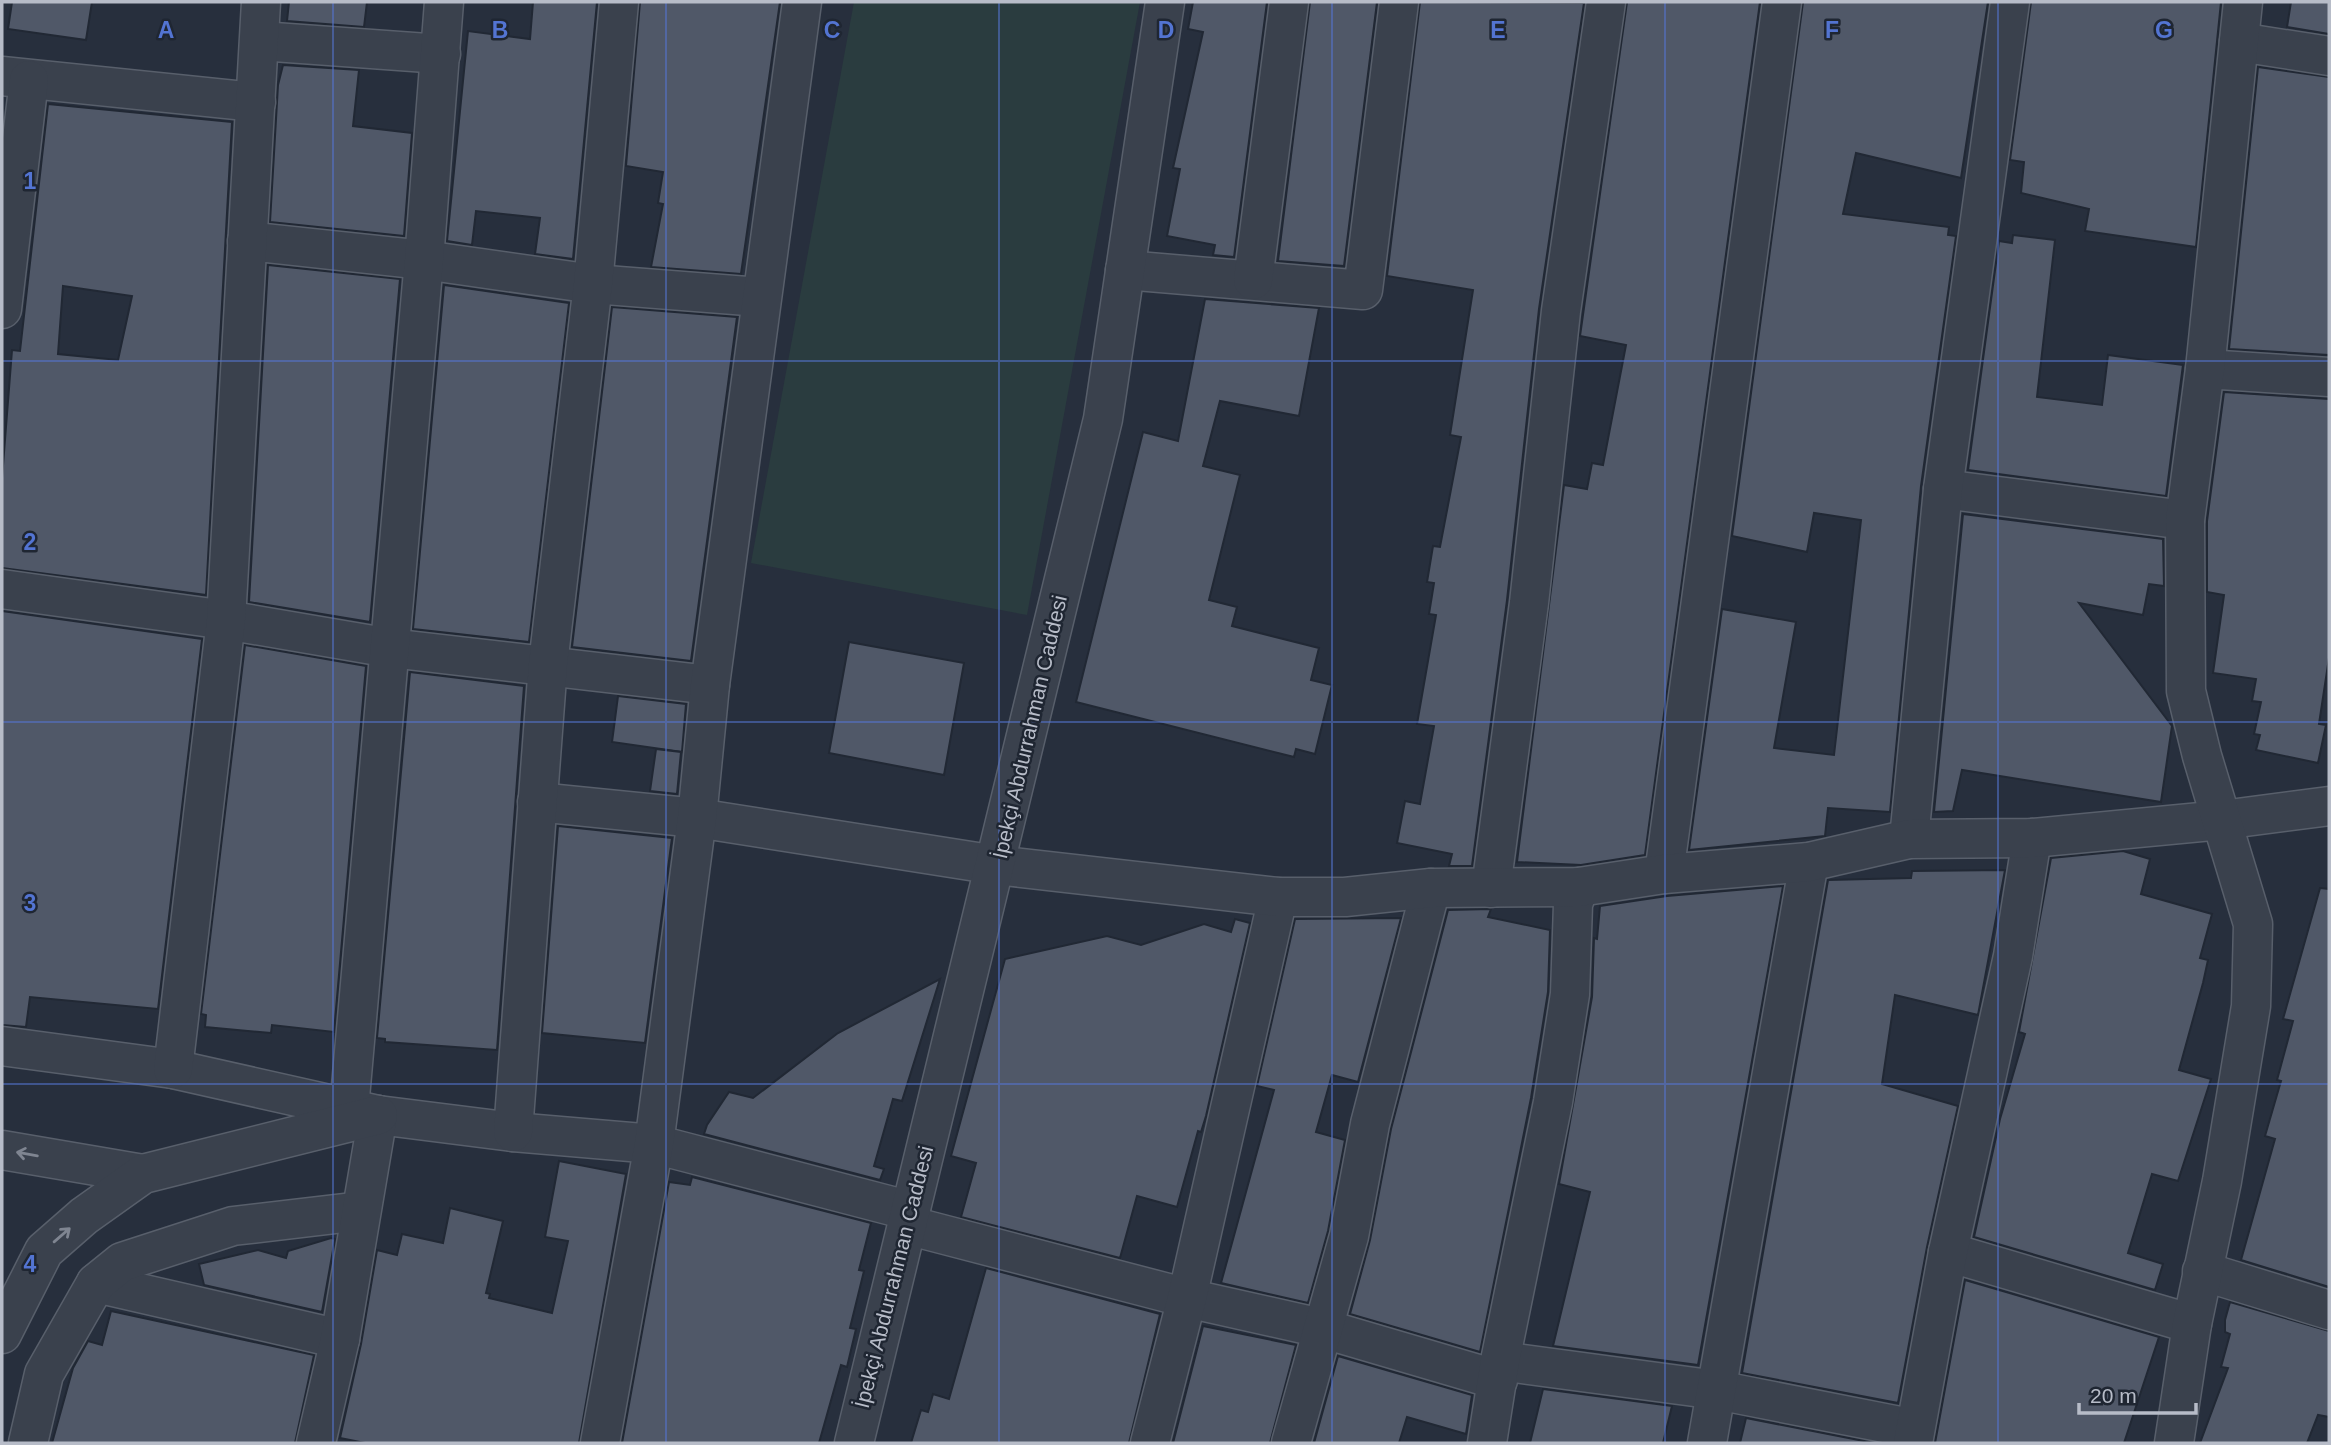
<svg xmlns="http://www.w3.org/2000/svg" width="2331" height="1445" font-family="Arial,sans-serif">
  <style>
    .green { fill: #2a3c3f }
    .building { fill: #505868; stroke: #212834; stroke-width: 2; fill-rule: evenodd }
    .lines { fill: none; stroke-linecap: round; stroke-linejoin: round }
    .minor-casing { stroke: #585f6b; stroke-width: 41 }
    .tertiary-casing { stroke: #585f6b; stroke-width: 41 }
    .minor { stroke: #3a414d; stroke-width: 38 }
    .tertiary { stroke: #3a414d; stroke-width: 38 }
    .oneway { stroke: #7f8591 }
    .grid { fill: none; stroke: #5374d2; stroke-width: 2; stroke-opacity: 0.55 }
    .labels { text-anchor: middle; stroke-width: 5; stroke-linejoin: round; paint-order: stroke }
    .street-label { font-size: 21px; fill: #b7bcc8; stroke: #1f2632 }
    .grid-label { font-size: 23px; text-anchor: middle; font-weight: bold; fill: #5374d2; stroke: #1f2632; stroke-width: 5; stroke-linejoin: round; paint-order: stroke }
  </style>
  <rect width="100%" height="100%" fill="#272f3d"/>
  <polygon class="green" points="854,2 1140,2 1027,615 751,563"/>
  <g class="building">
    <polygon points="12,2 92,2 86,40 8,29"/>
    <polygon points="289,2 367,2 364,27 287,21"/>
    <polygon points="533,2 597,2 573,259 535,254 540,218 476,211 472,245 447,241 468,31 530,39"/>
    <polygon points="640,2 780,2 741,274 651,267 663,204 658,203 663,172 626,166"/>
    <polygon points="1193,2 1267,2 1234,257 1213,255 1215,245 1167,236 1180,169 1173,168 1203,32 1188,29"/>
    <polygon points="1310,2 1377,2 1344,266 1278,261"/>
    <polygon points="1420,2 1584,3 1539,309 1507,600 1472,866 1449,866 1452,854 1397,843 1405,801 1420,804 1434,726 1417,724 1436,615 1429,614 1434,583 1427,582 1433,546 1440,547 1461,437 1450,435 1473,290 1387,276"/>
    <polygon points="1627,2 1760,2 1645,855 1581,865 1517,862 1564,485 1587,489 1592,463 1603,465 1626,345 1580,336"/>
    <polygon points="1803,2 1988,2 1961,178 1856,153 1843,214 1949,227 1948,235 1956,236 1921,486 1890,812 1828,808 1825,836 1689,850 1722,609 1796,622 1774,748 1834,755 1861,520 1814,513 1807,552 1732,536"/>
    <polygon points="2031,2 2221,2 2196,247 2085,231 2089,209 2021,193 2024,162 2010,160"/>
    <polygon points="2291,2 2329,2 2329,34 2287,27"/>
    <polygon points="283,65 359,70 353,126 412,133 404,236 270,222 278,85"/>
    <polygon points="2258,67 2329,77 2329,355 2229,349"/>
    <path d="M48,104L232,122L206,595L2,568V478L12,350L20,351ZM63,286L132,296L118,360L58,354Z"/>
    <polygon points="2013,235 2055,240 2037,397 2102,405 2108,355 2183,365 2166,496 1968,470 1999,241 2012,243"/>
    <polygon points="268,265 400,279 370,622 249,602"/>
    <polygon points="444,285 569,303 529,642 413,629"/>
    <polygon points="1205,299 1319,308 1299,416 1220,401 1203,466 1240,475 1209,600 1237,607 1232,626 1319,648 1311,680 1332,685 1315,754 1296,749 1294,757 1076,702 1143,432 1178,441"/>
    <polygon points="612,307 737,317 691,661 572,647"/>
    <polygon points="2224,392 2329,399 2329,658 2319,724 2326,725 2318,763 2256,750 2260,735 2254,734 2261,702 2252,701 2256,679 2213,673 2224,595 2207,592 2207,521"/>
    <polygon points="1963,514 2163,539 2164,586 2149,584 2143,615 2079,603 2172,726 2161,802 1962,770 1953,811 1934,812"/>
    <polygon points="2,611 202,639 158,1009 30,997 26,1027 2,1025"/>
    <polygon points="849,642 964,663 944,775 829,753"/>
    <polygon points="245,645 366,666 334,1032 272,1025 271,1033 205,1027 206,1015 201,1014"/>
    <polygon points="410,672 524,686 497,1050 385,1042 385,1039 377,1038"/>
    <polygon points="618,696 686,704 682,752 612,742"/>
    <polygon points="656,749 681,752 677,794 650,791"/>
    <polygon points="558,826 672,838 645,1043 542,1033"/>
    <polygon points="2123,851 2150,859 2141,894 2212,914 2200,958 2208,960 2203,983 2179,1070 2211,1079 2178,1181 2152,1174 2128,1253 2163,1264 2155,1290 1974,1237 2000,1119 2025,1034 2019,1032 2051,858"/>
    <polygon points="2005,870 1978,1015 1895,995 1882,1084 1958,1106 1927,1247 1898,1403 1742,1373 1828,880 1911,878 1912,871"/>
    <polygon points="1783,886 1698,1365 1553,1346 1590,1192 1559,1184 1592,997 1594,938 1597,939 1600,906 1667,896"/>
    <polygon points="2320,888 2329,889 2329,1287 2241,1260 2275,1139 2265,1136 2281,1081 2277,1080 2293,1021 2283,1019"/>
    <polygon points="1491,909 1488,917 1550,930 1548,992 1531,1098 1480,1352 1350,1314 1370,1240 1391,1129 1448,910"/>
    <polygon points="1401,918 1358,1082 1332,1075 1316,1132 1345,1140 1328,1231 1308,1303 1221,1283 1274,1090 1257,1086 1295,919"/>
    <polygon points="1235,919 1250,923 1206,1116 1201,1132 1198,1131 1177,1207 1137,1196 1120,1258 961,1217 976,1163 951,1156 1005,959 1107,936 1141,945 1204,924 1231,932"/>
    <polygon points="940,979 902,1101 893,1099 874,1166 884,1169 880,1180 704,1134 707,1125 729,1092 753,1098 838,1033"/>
    <polygon points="559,1161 626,1174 579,1443 365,1443 340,1438 361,1344 377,1250 397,1255 402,1234 443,1243 450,1208 503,1221 486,1293 490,1294 489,1298 552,1313 568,1241 545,1237"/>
    <polygon points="692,1177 871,1223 859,1270 864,1271 850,1328 856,1329 847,1367 841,1365 819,1443 622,1443 669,1182 690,1185"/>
    <polygon points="331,1238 335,1239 322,1312 204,1285 199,1264 258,1250 286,1258 288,1251"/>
    <polygon points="986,1268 1160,1314 1129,1443 911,1443 921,1410 928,1412 933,1394 949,1399"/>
    <polygon points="1965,1280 2159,1337 2124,1443 1935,1443"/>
    <polygon points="2230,1302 2329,1331 2329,1417 2318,1415 2307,1443 2200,1443 2228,1368 2221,1367 2230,1334 2225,1332 2225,1320"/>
    <polygon points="111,1311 314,1355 295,1443 52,1443 73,1368 88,1341 102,1345"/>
    <polygon points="1203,1326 1296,1345 1270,1443 1173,1443"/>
    <polygon points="1338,1356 1472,1395 1466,1434 1407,1417 1399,1443 1314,1443"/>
    <polygon points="1543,1389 1672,1406 1663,1443 1530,1443"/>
    <polygon points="1746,1418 1874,1443 1740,1443"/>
  </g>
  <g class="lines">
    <g class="minor-casing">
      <g id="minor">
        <polyline points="260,41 441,54"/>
        <polyline points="2239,42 2329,56"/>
        <polyline points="2,76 256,102"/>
        <polyline points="247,241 424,260 593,284 760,297"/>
        <polyline points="1125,270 1363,290 1399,2"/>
        <polyline points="1253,280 1289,2"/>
        <polyline points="2,309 29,80"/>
        <polyline points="2205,369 2329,377"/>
        <polyline points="1943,489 2185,520"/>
        <polyline points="2,589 226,620 390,648 710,685"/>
        <polyline points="537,802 697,818 996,865"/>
        <polyline points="1909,839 1943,489 2010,2"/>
        <polyline points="1664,874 1782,2"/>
        <polyline points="1491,888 1529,603 1561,311 1606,2"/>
        <polyline points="2,1046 173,1069 378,1115 513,1132 654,1144 911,1211"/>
        <polyline points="173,1069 226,620 261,2"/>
        <polyline points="349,1109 424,260 444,2"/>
        <polyline points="513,1132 548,664 593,284 619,2"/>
        <polyline points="907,1225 1187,1298 1321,1328 1498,1380"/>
        <polyline points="1948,1252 2192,1324"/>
        <polyline points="2202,1271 2329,1310"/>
        <polyline points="96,1283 340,1339"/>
        <polyline points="1500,1361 1717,1390 1915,1429"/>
        <polyline points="28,1443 44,1374 96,1283 122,1262 233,1226 361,1211"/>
        <polyline points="316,1443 340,1339 378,1115"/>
        <polyline points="600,1443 654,1144 697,818 710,685 802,2"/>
        <polyline points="1150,1443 1187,1298 1278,897"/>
        <polyline points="1291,1443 1349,1236 1370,1124 1431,888"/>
        <polyline points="1487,1443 1500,1361 1553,1102 1570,994 1573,904 1579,887"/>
        <polyline points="1707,1443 1809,862"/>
        <polyline points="1913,1443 1948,1252 2013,956 2032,838"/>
      </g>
    </g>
    <g class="tertiary-casing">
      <g id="tertiary">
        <polyline points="996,865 1278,897 1345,897 1431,888 1579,887 1664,874 1809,862 1909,839 2032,838 2222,820 2329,806"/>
        <polyline points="2,1150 143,1174"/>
        <polyline points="2,1334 44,1251 84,1216 143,1174 378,1115"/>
        <polyline points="854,1443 1103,419 1165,2"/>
        <polyline points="2174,1443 2192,1324 2222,1181 2251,1006 2253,924 2202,756 2186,691 2185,520 2205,369 2243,2"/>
      </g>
    </g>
    <use href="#minor" class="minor"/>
    <use href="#tertiary" class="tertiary"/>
  </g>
  <defs><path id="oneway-shaft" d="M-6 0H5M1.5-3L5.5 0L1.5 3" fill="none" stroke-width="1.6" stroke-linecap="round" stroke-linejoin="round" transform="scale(1.75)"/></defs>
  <g class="oneway">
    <use href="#oneway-shaft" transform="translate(27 1154) rotate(-170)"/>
    <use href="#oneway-shaft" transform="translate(62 1235) rotate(-41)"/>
  </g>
  <path class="grid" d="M333,2V1443M666,2V1443M999,2V1443M1332,2V1443M1665,2V1443M1998,2V1443M2,361H2329M2,722H2329M2,1084H2329"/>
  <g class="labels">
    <g class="street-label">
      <text transform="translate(1030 727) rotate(-77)" y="7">İpekçi Abdurrahman Caddesi</text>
      <text transform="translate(894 1277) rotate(-76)" y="7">İpekçi Abdurrahman Caddesi</text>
    </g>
  </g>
  <g class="grid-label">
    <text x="166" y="38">A</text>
    <text x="500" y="38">B</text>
    <text x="832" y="38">C</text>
    <text x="1166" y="38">D</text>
    <text x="1498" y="38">E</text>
    <text x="1832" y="38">F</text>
    <text x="2164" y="38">G</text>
    <text x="30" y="189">1</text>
    <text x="30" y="550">2</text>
    <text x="30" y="911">3</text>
    <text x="30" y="1272">4</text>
  </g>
  <rect width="2331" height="1445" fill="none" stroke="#b7bcc8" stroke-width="7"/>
  <path d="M2079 1403v10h117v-10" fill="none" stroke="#b7bcc8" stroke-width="3.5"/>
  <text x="2090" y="1403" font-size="21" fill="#b7bcc8" stroke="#1f2632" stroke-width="5" paint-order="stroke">20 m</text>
</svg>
